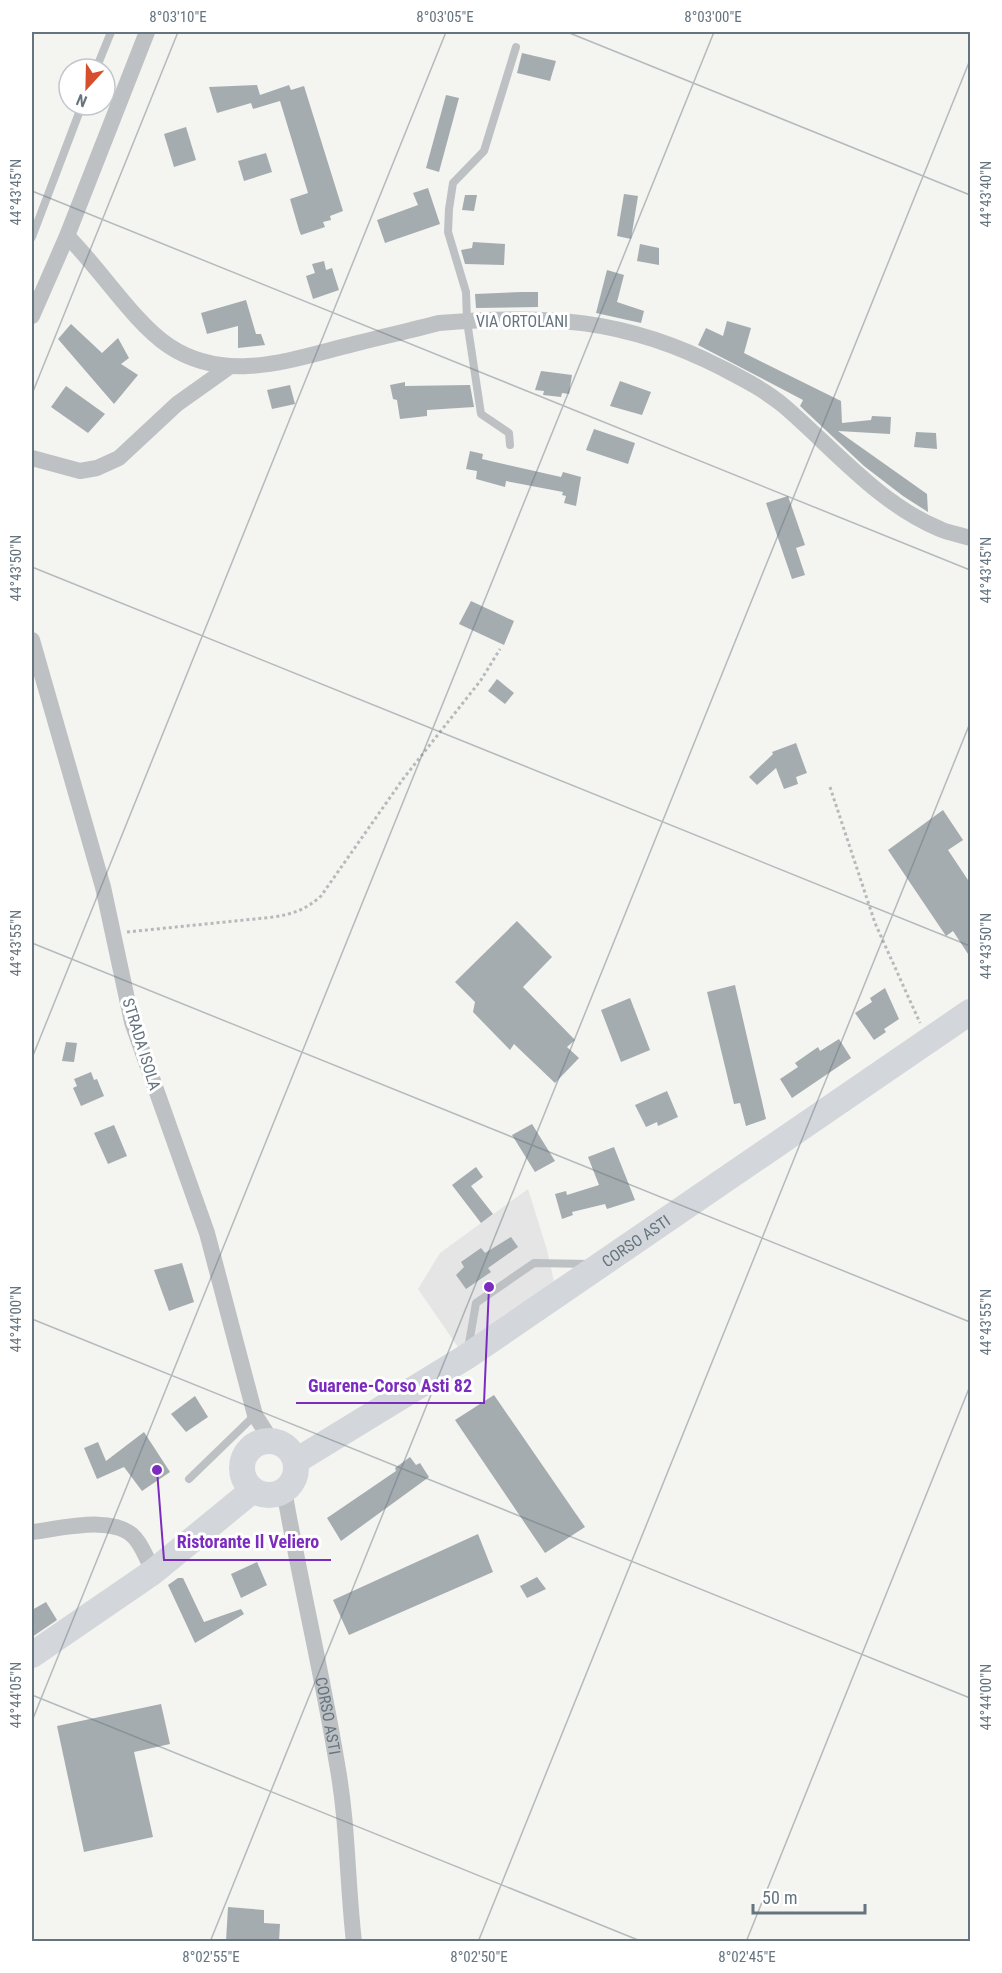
<svg xmlns="http://www.w3.org/2000/svg" width="1002" height="1973" font-family="'Roboto Condensed',sans-serif">
  <style>
    .built { fill: #e4e5e4 }
    .building { fill: #a4acb0 }
    .lines { fill: none; stroke-linecap: round; stroke-linejoin: round }
    .path { stroke: #b7babc; stroke-width: 3; stroke-dasharray: 3 3; stroke-linecap: butt }
    .lane { stroke: #bdc1c4; stroke-width: 8 }
    .street { stroke: #bdc1c4; stroke-width: 16 }
    .primary { stroke: #d3d7db; stroke-width: 26 }
    .ticks { fill: none; stroke: #65747f; stroke-width: 1.5; stroke-opacity: 0.45 }
    .labels { text-anchor: middle; stroke-width: 6; stroke-linejoin: round; paint-order: stroke }
    .street-label { font-size: 16px; fill: #65747f; stroke: #fff }
    .leader { fill: none; stroke: #7b2cbf; stroke-width: 2 }
    .callout-dot { fill: #7b2cbf; stroke: #fff; stroke-width: 2 }
    .callout-label { font-size: 18px; text-anchor: middle; font-weight: bold; fill: #7b2cbf; stroke: #fff; stroke-width: 6; stroke-linejoin: round; paint-order: stroke }
    .neatline { fill: none; stroke: #65747f; stroke-width: 2 }
    .ticks-label { font-size: 15px; text-anchor: middle; fill: #65747f }
  </style>
  <rect width="100%" height="100%" fill="#f4f4f0"/>
  <polygon class="built" points="528,1189 547,1250 555,1286 460,1350 418,1289 440,1253"/>
  <g class="building">
    <polygon points="522,53 556,61 550,81 517,73"/>
    <polygon points="257,85 260,95 289,85 291,90 304,86 343,211 330,216 331,220 323,222 325,227 301,235 299,230 290,199 308,193 280,101 253,109 251,103 217,113 209,87"/>
    <polygon points="446,95 459,98 439,172 426,168"/>
    <polygon points="186,127 196,160 174,167 164,134"/>
    <polygon points="266,153 272,172 244,181 238,161"/>
    <polygon points="428,188 440,224 385,243 377,220 418,205 413,193"/>
    <polygon points="624,194 638,196 631,239 617,236"/>
    <polygon points="465,195 477,195 474,211 462,210"/>
    <polygon points="473,242 505,244 504,265 465,264 461,250 472,248"/>
    <polygon points="640,244 659,248 659,265 637,261"/>
    <polygon points="324,261 326,270 332,268 339,290 313,299 306,276 315,273 312,264"/>
    <polygon points="607,270 624,275 617,302 644,311 641,323 596,313"/>
    <polygon points="522,292 538,292 538,307 476,308 475,294"/>
    <polygon points="246,300 256,334 261,334 265,345 238,348 238,326 207,334 201,313"/>
    <polygon points="727,321 751,328 744,353 841,401 842,423 871,420 872,416 891,417 890,434 838,431 927,494 928,512 903,496 864,466 800,406 803,400 698,345 706,328 723,336"/>
    <polygon points="71,324 102,353 118,338 129,358 121,364 138,375 114,404 58,339"/>
    <polygon points="541,371 572,375 569,394 562,393 561,397 543,395 544,391 535,390"/>
    <polygon points="620,381 651,392 642,415 610,406"/>
    <polygon points="405,382 405,386 470,385 474,407 427,410 427,416 400,419 397,400 393,399 390,385"/>
    <polygon points="290,385 295,404 272,409 267,390"/>
    <polygon points="66,386 105,414 88,433 51,407"/>
    <polygon points="594,429 635,443 628,464 586,450"/>
    <polygon points="916,432 936,433 937,449 914,447"/>
    <polygon points="470,451 483,454 482,459 561,477 563,472 581,477 576,506 564,503 566,496 562,495 563,492 506,481 505,487 476,479 477,471 466,469"/>
    <polygon points="788,496 805,545 796,548 805,575 792,579 766,503"/>
    <polygon points="471,601 514,621 504,645 459,624"/>
    <polygon points="497,679 514,693 505,704 488,691"/>
    <polygon points="796,743 807,773 796,777 798,784 784,789 776,768 757,785 749,777 773,754 772,752"/>
    <polygon points="943,810 963,840 948,850 970,883 970,957 953,931 946,936 888,850"/>
    <polygon points="517,921 552,957 523,987 575,1040 567,1047 579,1058 555,1083 514,1044 510,1050 473,1012 475,1002 455,982"/>
    <polygon points="735,985 766,1119 746,1126 740,1103 734,1104 707,992"/>
    <polygon points="885,988 899,1019 884,1029 886,1032 874,1040 855,1013 872,1002 870,998"/>
    <polygon points="630,998 650,1050 621,1062 601,1010"/>
    <polygon points="839,1039 851,1058 792,1098 780,1079 798,1067 795,1063 818,1047 820,1051"/>
    <polygon points="66,1042 77,1043 74,1062 62,1061"/>
    <polygon points="91,1072 94,1080 97,1079 104,1096 81,1106 73,1088 77,1086 74,1079"/>
    <polygon points="667,1091 678,1117 658,1126 657,1122 646,1127 635,1105"/>
    <polygon points="532,1124 555,1161 535,1172 512,1135"/>
    <polygon points="114,1125 127,1156 108,1164 94,1133"/>
    <polygon points="614,1147 635,1200 607,1209 605,1204 572,1212 573,1215 562,1219 555,1194 566,1191 567,1195 599,1185 588,1157"/>
    <polygon points="476,1167 483,1177 471,1186 493,1214 481,1223 452,1185"/>
    <polygon points="511,1237 518,1247 488,1268 491,1272 466,1289 456,1275 464,1267 461,1262 481,1248 485,1253"/>
    <polygon points="182,1263 194,1302 169,1311 154,1270"/>
    <polygon points="494,1395 585,1527 545,1553 455,1420"/>
    <polygon points="195,1396 208,1417 186,1432 171,1414"/>
    <polygon points="144,1432 170,1472 142,1491 124,1467 97,1479 84,1448 98,1442 106,1461"/>
    <polygon points="410,1457 416,1465 420,1463 429,1477 341,1541 327,1518 396,1471 395,1468"/>
    <polygon points="478,1534 493,1572 349,1635 333,1600"/>
    <polygon points="257,1562 267,1585 241,1598 231,1574"/>
    <polygon points="537,1577 546,1589 527,1598 520,1586"/>
    <polygon points="178,1578 183,1578 204,1622 241,1609 244,1614 195,1643 168,1585"/>
    <polygon points="46,1602 57,1620 32,1637 32,1610"/>
    <polygon points="161,1704 170,1744 134,1752 153,1837 84,1852 57,1726"/>
    <polygon points="228,1907 264,1910 264,1923 280,1924 279,1941 226,1941"/>
  </g>
  <g class="lines">
    <g class="path">
      <polyline points="830,787 875,923 920,1023"/>
      <path d="M127,932L274,917C293,914 307,909 321,896L403,779L481,680L500,649"/>
    </g>
    <g class="lane">
      <polyline points="96,69 111,32"/>
      <polyline points="32,237 82,105"/>
      <polyline points="510,445 509,433 481,414 467,321 466,292 448,232 449,209 453,183 484,151 516,47"/>
      <polyline points="468,1349 476,1303 534,1263 590,1264"/>
      <polyline points="189,1479 255,1415"/>
    </g>
    <g class="street">
      <path d="M67,236C99,267 134,323 169,346C225,383 287,361 346,346C377,338 408,331 439,323C546,314 625,318 722,368C743,379 765,390 784,406C833,448 879,504 940,529C949,533 961,535 970,538"/>
      <polyline points="32,316 67,236 147,32"/>
      <polyline points="32,458 80,471 97,468 119,458 177,404 229,367"/>
      <polyline points="32,640 103,887 132,1022 207,1233 255,1415 271,1440"/>
      <path id="s1" d="M284,1490C300,1582 322,1672 337,1764C348,1823 347,1882 354,1942"/>
      <path d="M32,1532C60,1529 115,1514 135,1538C143,1547 148,1561 153,1572"/>
    </g>
    <g class="primary">
      <circle cx="269" cy="1468" r="27"/>
      <path id="s2" d="M296,1461L466,1357L970,1012"/>
      <polyline points="32,1655 153,1572 253,1490"/>
    </g>
  </g>
  <path class="ticks" d="M567,32L970,195M32,191L970,570M32,394L178,32M32,567L970,946M32,943L970,1322M32,1058L446,32M32,1319L970,1698M32,1695L643,1942M32,1721L714,32M210,1942L970,60M478,1942L970,723M746,1942L970,1386"/>
  <g class="labels">
    <g class="street-label">
      <text x="522" y="327">VIA ORTOLANI</text>
      <text transform="translate(142 1044) rotate(73)" y="6">STRADA ISOLA</text>
      <text dy="6" stroke="none"><textPath href="#s2" startOffset="405">CORSO ASTI</textPath></text>
      <text dy="6" stroke="none"><textPath href="#s1" startOffset="230">CORSO ASTI</textPath></text>
    </g>
  </g>
  <path class="leader" d="M489 1287L484 1403H296M157 1470L164 1560H331"/>
  <g class="callout-dot">
    <circle cx="489" cy="1287" r="6"/>
    <circle cx="157" cy="1470" r="6"/>
  </g>
  <g class="callout-label">
    <text x="390" y="1392">Guarene-Corso Asti 82</text>
    <text x="248" y="1548">Ristorante Il Veliero</text>
  </g>
  <rect width="1002" height="1973" fill="none" stroke="#ffffff" stroke-width="66"/>
  <g transform="translate(87 87) rotate(202)"><circle r="28" fill="#ffffff" stroke="#c1c7cc" stroke-width="1.5"/>
  <path d="M0-4.5L10 22L0 15L-10 22Z" fill="#d74e2d"/>
  <text y="-9" font-size="16" font-weight="bold" text-anchor="middle" fill="#65747f">N</text>
  </g>
  <path d="M753 1904v9h112v-9" fill="none" stroke="#65747f" stroke-width="3"/>
  <text x="762" y="1904" font-size="18" fill="#65747f" stroke="#ffffff" stroke-width="4.5" paint-order="stroke">50 m</text>
  <rect x="33" y="33" width="936" height="1907" class="neatline"/>
  <g class="ticks-label">
    <text x="178" y="22">8°03'10"E</text>
    <text x="445" y="22">8°03'05"E</text>
    <text x="713" y="22">8°03'00"E</text>
    <text transform="translate(16 192) rotate(-90)" y="5">44°43'45"N</text>
    <text transform="translate(986 194) rotate(-90)" y="5">44°43'40"N</text>
    <text transform="translate(16 568) rotate(-90)" y="5">44°43'50"N</text>
    <text transform="translate(986 570) rotate(-90)" y="5">44°43'45"N</text>
    <text transform="translate(16 943) rotate(-90)" y="5">44°43'55"N</text>
    <text transform="translate(986 946) rotate(-90)" y="5">44°43'50"N</text>
    <text transform="translate(16 1319) rotate(-90)" y="5">44°44'00"N</text>
    <text transform="translate(986 1322) rotate(-90)" y="5">44°43'55"N</text>
    <text transform="translate(16 1695) rotate(-90)" y="5">44°44'05"N</text>
    <text transform="translate(986 1697) rotate(-90)" y="5">44°44'00"N</text>
    <text x="211" y="1962">8°02'55"E</text>
    <text x="479" y="1962">8°02'50"E</text>
    <text x="747" y="1962">8°02'45"E</text>
  </g>
</svg>
